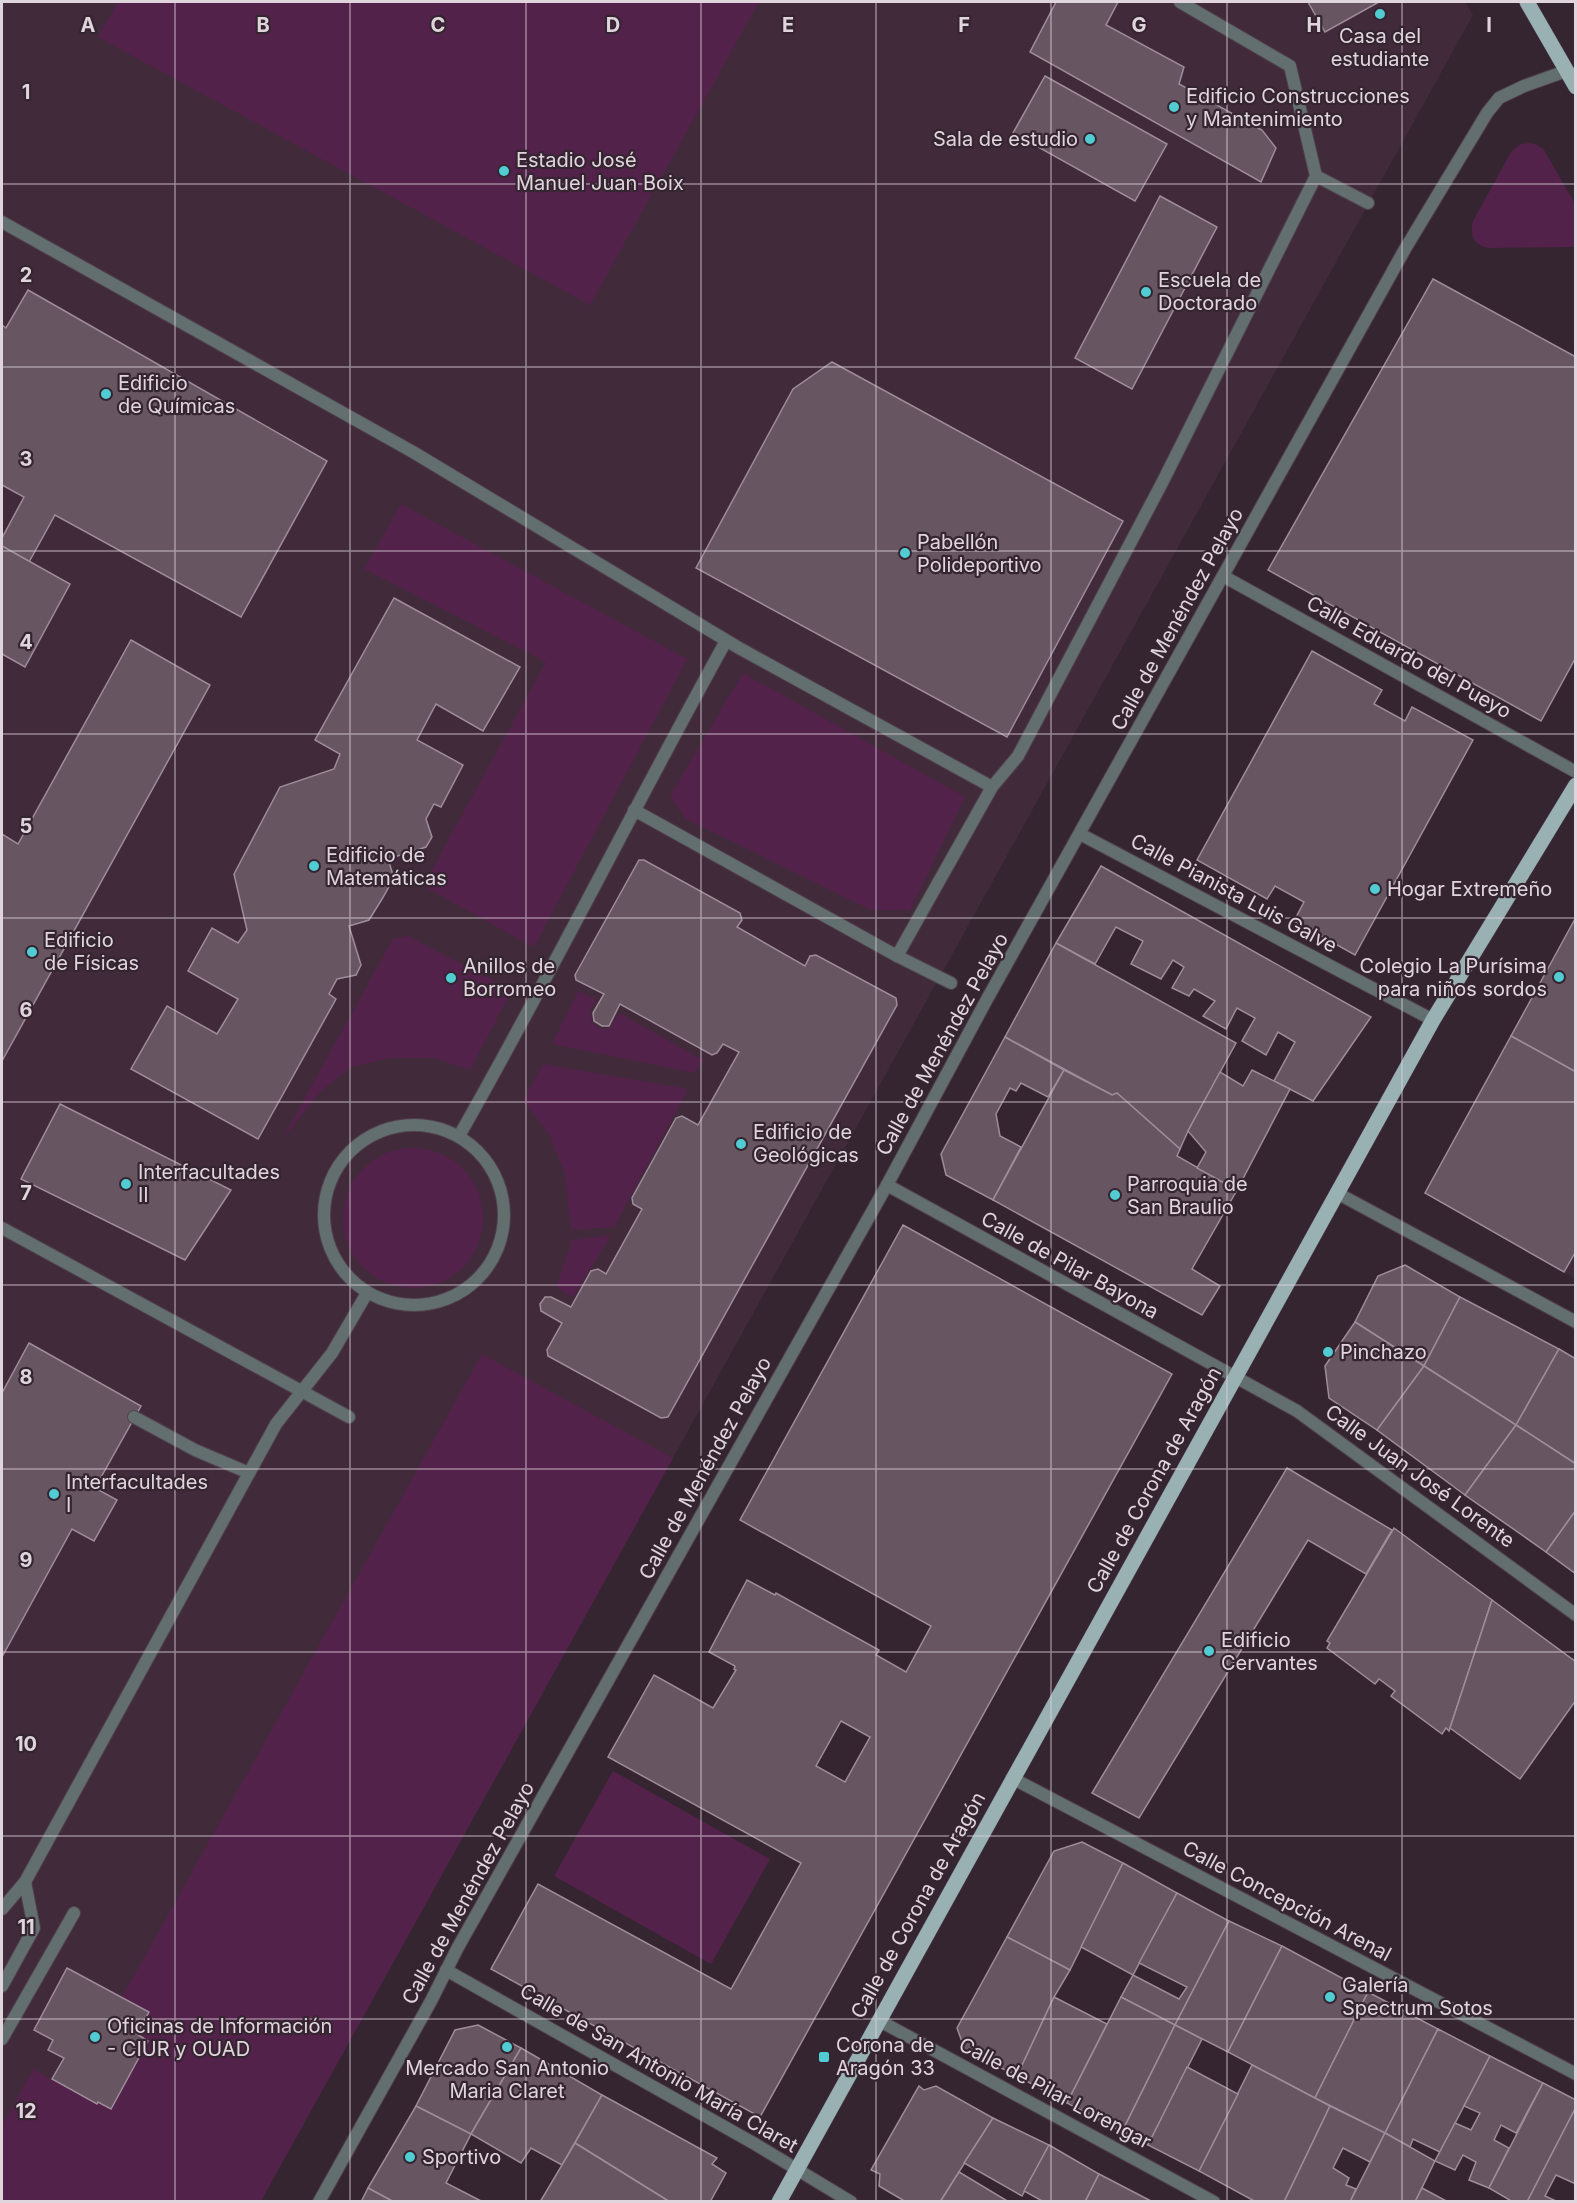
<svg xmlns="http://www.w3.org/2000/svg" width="1577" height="2203" font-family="Inter,sans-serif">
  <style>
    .built { fill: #412b3b }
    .green { fill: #53224a }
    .building { fill: #675562; stroke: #9f8c9a; stroke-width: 1.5; fill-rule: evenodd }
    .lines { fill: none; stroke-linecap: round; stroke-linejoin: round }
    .lane-casing { stroke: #50414d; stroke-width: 14 }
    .street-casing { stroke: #50414d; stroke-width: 14 }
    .primary-casing { stroke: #50414d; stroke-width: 16 }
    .lane { stroke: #636e6f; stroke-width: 12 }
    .street { stroke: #636e6f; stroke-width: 12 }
    .primary { stroke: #99b1b3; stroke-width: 15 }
    .grid { fill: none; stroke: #e0d5dd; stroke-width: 1.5; stroke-opacity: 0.55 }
    .poi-dot { fill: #51ccd3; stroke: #352531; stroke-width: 2 }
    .labels { text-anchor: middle; stroke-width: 4.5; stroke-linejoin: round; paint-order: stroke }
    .poi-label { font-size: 20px; fill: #e0d5dd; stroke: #352531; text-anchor: start }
    .street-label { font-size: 20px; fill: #e0d5dd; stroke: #352531 }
    .grid-label { font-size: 20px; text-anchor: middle; font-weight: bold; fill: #e0d5dd; stroke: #352531; stroke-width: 4.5; stroke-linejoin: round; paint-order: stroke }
  </style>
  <rect width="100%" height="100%" fill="#352531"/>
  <g class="built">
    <polygon points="2,2 1465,2 1473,15 261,2201 2,2202"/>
    <polygon points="1575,1251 1575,1279 1564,1272"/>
  </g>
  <g class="green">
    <polygon points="118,2 759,2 590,305 98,37"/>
    <path d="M1529,143L1536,144L1544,150L1575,204V247L1490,248C1474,246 1469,235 1473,221L1511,152L1521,144Z"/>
    <polygon points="401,504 687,659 534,947 423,886 546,662 364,569"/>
    <polygon points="743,673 965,797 910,910 871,910 686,819 670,796"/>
    <polygon points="408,936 512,990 470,1070 434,1058 390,1058 351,1067 322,1090 281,1141 393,939"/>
    <polygon points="578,991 597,1000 590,1011 591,1021 601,1029 609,1029 619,1013 703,1060 695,1073 552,1044"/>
    <polygon points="543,1064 688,1089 614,1227 571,1230 565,1174 549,1134 523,1101"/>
    <circle cx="413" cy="1218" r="70"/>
    <polygon points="611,1235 573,1297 556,1288 572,1240"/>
    <polygon points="482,1354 673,1458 261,2201 2,2202 2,2126 33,2069 96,2104 98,2102 149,2012 122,1997"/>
    <polygon points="613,1771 770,1859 711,1964 554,1876"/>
  </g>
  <g class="building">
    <polygon points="1056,2 1118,2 1106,25 1184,67 1179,84 1262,130 1276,148 1261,182 1030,52"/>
    <polygon points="1308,2 1379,2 1325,32"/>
    <polygon points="1045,76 1167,144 1135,201 1013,133"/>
    <polygon points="1160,196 1217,227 1132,389 1075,358"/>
    <polygon points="1433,279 1576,357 1576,657 1541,721 1268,570"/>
    <polygon points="28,290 327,461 241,617 55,515 29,562 2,546 2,538 24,497 2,485 2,325 6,328"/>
    <polygon points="832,362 1123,521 1007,737 696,568 793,389"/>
    <polygon points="2,546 70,584 25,667 2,654"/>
    <polygon points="394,598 520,667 483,731 436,704 417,740 463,765 441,807 434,804 426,819 432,837 426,847 388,859 394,878 382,899 369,920 349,926 361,965 356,975 337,979 329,994 336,999 258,1139 131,1069 167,1006 217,1034 238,999 188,971 212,928 238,943 247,930 234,874 280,787 334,769 340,754 315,740"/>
    <polygon points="131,640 210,685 2,1061 2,834 18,844"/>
    <polygon points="1312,651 1382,690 1374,704 1405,721 1412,707 1473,740 1355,955 1294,921 1304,902 1275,886 1267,899 1197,860"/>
    <polygon points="639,860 644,860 740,913 742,920 737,927 805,966 810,956 816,955 896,998 897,1005 668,1417 661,1418 548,1356 547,1350 562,1323 541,1311 540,1304 545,1297 551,1297 571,1307 591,1271 598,1269 606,1274 642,1209 633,1204 632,1198 676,1118 682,1116 698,1125 739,1052 723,1044 717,1053 712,1055 620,1004 609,1026 602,1026 594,1021 593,1013 604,994 576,980 575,975"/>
    <polygon points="1101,866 1371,1017 1313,1101 1274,1081 1295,1042 1278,1032 1266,1055 1242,1041 1255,1018 1237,1008 1226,1029 1203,1016 1215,1001 1194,989 1189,996 1172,988 1184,967 1173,960 1161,979 1131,964 1143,941 1116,927 1095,964 1056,943"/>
    <polygon points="1576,917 1576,1072 1511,1036"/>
    <polygon points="1056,943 1236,1043 1188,1131 1180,1149 1117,1093 1112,1095 1005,1037"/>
    <polygon points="1511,1036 1576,1072 1576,1251 1564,1272 1425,1193"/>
    <polygon points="1005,1037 1064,1070 1048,1097 1021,1083 1016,1091 1010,1088 996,1114 1000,1136 1021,1147 993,1200 946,1175 941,1154"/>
    <polygon points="1064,1070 1112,1095 1117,1093 1180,1149 1177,1156 1237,1190 1192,1269 1220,1286 1202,1315 993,1200"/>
    <polygon points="1252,1070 1290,1089 1237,1190 1197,1168 1206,1152 1188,1131 1220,1072 1243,1086"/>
    <polygon points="60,1104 231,1190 185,1260 21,1179"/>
    <path d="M903,1225L1172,1374L760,2117L491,1969L538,1884L731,1989L801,1863L608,1757L654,1675L713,1708L736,1670L734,1669L735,1666L709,1652L747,1580L775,1595L776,1593L879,1650L876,1655L906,1672L931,1626L740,1520ZM841,1721L870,1737L845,1782L816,1766Z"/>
    <polygon points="1405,1265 1460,1297 1424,1366 1355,1322 1378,1276"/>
    <polygon points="1460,1297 1559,1349 1516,1425 1424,1366"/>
    <polygon points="1355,1322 1424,1366 1377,1430 1329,1398 1325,1366"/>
    <polygon points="29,1343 141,1406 95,1488 117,1500 94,1541 72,1529 2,1657 2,1393"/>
    <polygon points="1559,1349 1576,1359 1576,1464 1516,1425"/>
    <polygon points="1424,1366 1516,1425 1465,1495 1377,1430"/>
    <polygon points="1516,1425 1576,1464 1576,1510 1546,1552 1465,1495"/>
    <polygon points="1287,1468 1392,1530 1366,1574 1308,1540 1139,1818 1092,1793"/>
    <polygon points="1576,1510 1576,1574 1546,1552"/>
    <polygon points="1394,1528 1492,1600 1449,1731 1446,1728 1442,1734 1391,1696 1395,1691 1379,1679 1375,1684 1327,1648 1330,1643 1327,1641"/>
    <polygon points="1492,1600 1576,1662 1576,1700 1520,1779 1450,1728"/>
    <polygon points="1082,1842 1123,1863 1070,1970 1007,1937 1054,1851"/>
    <polygon points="1123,1863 1177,1893 1133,1975 1081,1947"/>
    <polygon points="1177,1893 1229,1921 1175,2025 1121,1997 1133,1975 1179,1999 1187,1987 1139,1963"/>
    <polygon points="1229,1921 1282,1946 1228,2052 1175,2025"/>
    <polygon points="1007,1937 1070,1970 1054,1997 1017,2076 965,2050 957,2028"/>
    <polygon points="1282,1946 1368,1992 1315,2098 1228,2052"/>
    <polygon points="67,1968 149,2012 137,2034 148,2041 111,2109 98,2102 97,2104 52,2079 64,2058 48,2050 53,2040 34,2030"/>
    <polygon points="1368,1992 1438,2029 1385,2133 1315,2098"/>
    <polygon points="1054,1997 1107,2024 1067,2103 1017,2076"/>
    <polygon points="1121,1997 1175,2025 1122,2132 1067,2103"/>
    <polygon points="478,2025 521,2048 471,2134 416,2106 455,2030"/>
    <polygon points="1175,2025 1202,2039 1148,2145 1122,2132"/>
    <polygon points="1438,2029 1490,2056 1440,2152 1413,2139 1410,2147 1385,2133"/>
    <polygon points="521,2048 602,2095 562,2165 531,2148 521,2163 471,2134"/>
    <polygon points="1490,2056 1543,2083 1516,2133 1501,2125 1494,2140 1509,2148 1489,2188 1469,2180 1476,2162 1463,2155 1455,2170 1435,2161 1455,2123 1471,2130 1480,2113 1464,2106"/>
    <polygon points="1252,2065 1330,2106 1284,2202 1256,2202 1199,2171"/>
    <polygon points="1187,2067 1238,2094 1199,2171 1148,2145"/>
    <polygon points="1543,2083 1576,2100 1576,2107 1527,2202 1513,2202 1489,2188"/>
    <polygon points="919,2086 924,2090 936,2086 993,2118 940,2202 906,2202 879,2186 880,2174 871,2170"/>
    <polygon points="602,2095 717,2158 712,2164 726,2173 710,2202 670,2202 575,2143"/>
    <polygon points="416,2106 471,2134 446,2183 483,2202 394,2202 368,2188"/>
    <polygon points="1330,2106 1385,2133 1370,2162 1343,2148 1333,2168 1349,2178 1346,2185 1356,2189 1350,2202 1284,2202"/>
    <polygon points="1576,2107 1576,2184 1556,2175 1545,2196 1558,2202 1527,2202"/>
    <polygon points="993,2118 1049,2145 1022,2196 964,2163"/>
    <polygon points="1385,2133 1435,2161 1415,2202 1350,2202"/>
    <polygon points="575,2143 670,2202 540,2202"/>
    <polygon points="1049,2145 1099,2174 1085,2202 1044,2202 1024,2191"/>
    <polygon points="959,2172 1009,2202 940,2202"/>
    <polygon points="1099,2174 1151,2201 1151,2202 1085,2202"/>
    <polygon points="368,2188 394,2202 361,2202"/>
    <polygon points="1422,2188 1448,2202 1415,2202"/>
  </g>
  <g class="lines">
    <g class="lane-casing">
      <g id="lane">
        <polyline points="1316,176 1368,203"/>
        <polyline points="2,222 413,452 739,648 992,787"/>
        <polyline points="634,810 897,956 992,787 1018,756 1162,483 1316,176 1290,66 1180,2"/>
        <polyline points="897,956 951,983"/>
        <circle cx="414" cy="1215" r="90"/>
        <path d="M459,1136C552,973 635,805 726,641"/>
        <polyline points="2,1228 349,1417"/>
        <polyline points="134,1417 195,1450 249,1473"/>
        <polyline points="2,1909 25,1882 276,1424 332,1353 367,1293"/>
        <polyline points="2,1986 34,1928 25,1882"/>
        <polyline points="2,2039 74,1913"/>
      </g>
    </g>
    <g class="street-casing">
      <g id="street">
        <polyline points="1223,576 1576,772"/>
        <polyline points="1080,834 1433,1020"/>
        <polyline points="887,1185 1297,1411 1576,1615"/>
        <polyline points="1337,1193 1576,1322"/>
        <polyline points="1012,1778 1576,2074"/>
        <polyline points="446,1970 755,2144 851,2202"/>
        <polyline points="878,2020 1214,2202"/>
        <polyline points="319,2202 431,2001 457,1949 887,1185 986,1001 1405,249 1487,113 1499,98 1524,86 1566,71"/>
      </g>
    </g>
    <g class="primary-casing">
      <g id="primary">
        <polyline points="1527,2 1576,87"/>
        <polyline points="779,2202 1433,1020 1576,785"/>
      </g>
    </g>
    <use href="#lane" class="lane"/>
    <use href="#street" class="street"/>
    <use href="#primary" class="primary"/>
  </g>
  <path class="grid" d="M175,2V2202M350,2V2202M526,2V2202M701,2V2202M876,2V2202M1051,2V2202M1227,2V2202M1402,2V2202M2,184H1576M2,367H1576M2,551H1576M2,734H1576M2,918H1576M2,1102H1576M2,1285H1576M2,1469H1576M2,1652H1576M2,1836H1576M2,2019H1576"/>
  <g class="poi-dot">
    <circle cx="1380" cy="14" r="6"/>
    <circle cx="1174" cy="107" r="6"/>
    <circle cx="1090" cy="139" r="6"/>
    <circle cx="504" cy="171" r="6"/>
    <circle cx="1146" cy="292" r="6"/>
    <circle cx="106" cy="394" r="6"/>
    <circle cx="905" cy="553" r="6"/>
    <circle cx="314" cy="866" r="6"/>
    <circle cx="1375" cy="889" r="6"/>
    <circle cx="32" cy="952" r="6"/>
    <circle cx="1559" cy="977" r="6"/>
    <circle cx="451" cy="978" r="6"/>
    <circle cx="741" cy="1144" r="6"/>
    <circle cx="126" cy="1184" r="6"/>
    <circle cx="1115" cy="1195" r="6"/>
    <circle cx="1328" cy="1352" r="6"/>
    <circle cx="54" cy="1494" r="6"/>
    <circle cx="1209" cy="1651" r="6"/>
    <circle cx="1330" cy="1997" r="6"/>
    <circle cx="95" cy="2037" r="6"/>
    <circle cx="507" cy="2047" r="6"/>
    <rect x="818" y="2051" width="12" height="12" rx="3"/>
    <circle cx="410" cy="2157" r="6"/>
  </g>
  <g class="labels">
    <g class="poi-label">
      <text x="1380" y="43" text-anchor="middle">Casa del<tspan x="1380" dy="23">estudiante</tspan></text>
      <text x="1186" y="103">Edificio Construcciones<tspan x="1186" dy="23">y Mantenimiento</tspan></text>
      <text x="1078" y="146" text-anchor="end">Sala de estudio</text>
      <text x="516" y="167">Estadio José<tspan x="516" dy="23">Manuel Juan Boix</tspan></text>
      <text x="1158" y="287">Escuela de<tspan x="1158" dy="23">Doctorado</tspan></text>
      <text x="118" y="390">Edificio<tspan x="118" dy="23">de Químicas</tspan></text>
      <text x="917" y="549">Pabellón<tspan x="917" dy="23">Polideportivo</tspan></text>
      <text x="326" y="862">Edificio de<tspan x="326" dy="23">Matemáticas</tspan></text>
      <text x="1387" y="896">Hogar Extremeño</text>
      <text x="44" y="947">Edificio<tspan x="44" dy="23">de Físicas</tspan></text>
      <text x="463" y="973">Anillos de<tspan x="463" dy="23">Borromeo</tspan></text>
      <text x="1547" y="973" text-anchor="end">Colegio La Purísima<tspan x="1547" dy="23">para niños sordos</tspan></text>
      <text x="753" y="1139">Edificio de<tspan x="753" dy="23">Geológicas</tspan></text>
      <text x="138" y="1179">Interfacultades<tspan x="138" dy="23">II</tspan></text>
      <text x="1127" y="1191">Parroquia de<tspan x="1127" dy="23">San Braulio</tspan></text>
      <text x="1340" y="1359">Pinchazo</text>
      <text x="66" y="1489">Interfacultades<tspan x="66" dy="23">I</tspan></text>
      <text x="1221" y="1647">Edificio<tspan x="1221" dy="23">Cervantes</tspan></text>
      <text x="1342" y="1992">Galería<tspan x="1342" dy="23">Spectrum Sotos</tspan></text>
      <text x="107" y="2033">Oficinas de Información<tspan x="107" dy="23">- CIUR y OUAD</tspan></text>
      <text x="836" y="2052">Corona de<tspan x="836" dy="23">Aragón 33</tspan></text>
      <text x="507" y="2075" text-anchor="middle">Mercado San Antonio<tspan x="507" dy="23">Maria Claret</tspan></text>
      <text x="422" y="2164">Sportivo</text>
    </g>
    <g class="street-label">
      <text transform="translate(1177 619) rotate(-61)" y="7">Calle de Menéndez Pelayo</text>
      <text transform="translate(1409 657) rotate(29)" y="7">Calle Eduardo del Pueyo</text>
      <text transform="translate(1234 893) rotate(28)" y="7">Calle Pianista Luis Galve</text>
      <text transform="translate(942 1044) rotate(-61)" y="7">Calle de Menéndez Pelayo</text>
      <text transform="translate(1070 1265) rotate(29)" y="7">Calle de Pilar Bayona</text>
      <text transform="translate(705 1468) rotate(-61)" y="7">Calle de Menéndez Pelayo</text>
      <text transform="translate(1420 1476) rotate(36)" y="7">Calle Juan José Lorente</text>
      <text transform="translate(1154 1480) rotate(-61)" y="7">Calle de Corona de Aragón</text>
      <text transform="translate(468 1893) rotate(-61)" y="7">Calle de Menéndez Pelayo</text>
      <text transform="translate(1287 1901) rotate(28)" y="7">Calle Concepción Arenal</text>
      <text transform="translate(918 1905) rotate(-61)" y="7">Calle de Corona de Aragón</text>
      <text transform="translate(659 2068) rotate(30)" y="7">Calle de San Antonio María Claret</text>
      <text transform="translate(1055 2093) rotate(28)" y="7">Calle de Pilar Lorengar</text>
    </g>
  </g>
  <g class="grid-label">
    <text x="88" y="32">A</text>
    <text x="263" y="32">B</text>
    <text x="438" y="32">C</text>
    <text x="613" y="32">D</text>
    <text x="788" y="32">E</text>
    <text x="964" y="32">F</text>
    <text x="1139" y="32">G</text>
    <text x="1314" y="32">H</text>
    <text x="1489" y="32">I</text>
    <text x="26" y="99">1</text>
    <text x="26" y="282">2</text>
    <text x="26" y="466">3</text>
    <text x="26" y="649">4</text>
    <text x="26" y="833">5</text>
    <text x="26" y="1017">6</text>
    <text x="26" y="1200">7</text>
    <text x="26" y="1384">8</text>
    <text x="26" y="1567">9</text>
    <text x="26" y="1751">10</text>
    <text x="26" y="1934">11</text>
    <text x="26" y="2118">12</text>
  </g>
  <rect width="1577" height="2203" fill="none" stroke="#e0d5dd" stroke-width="6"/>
</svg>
